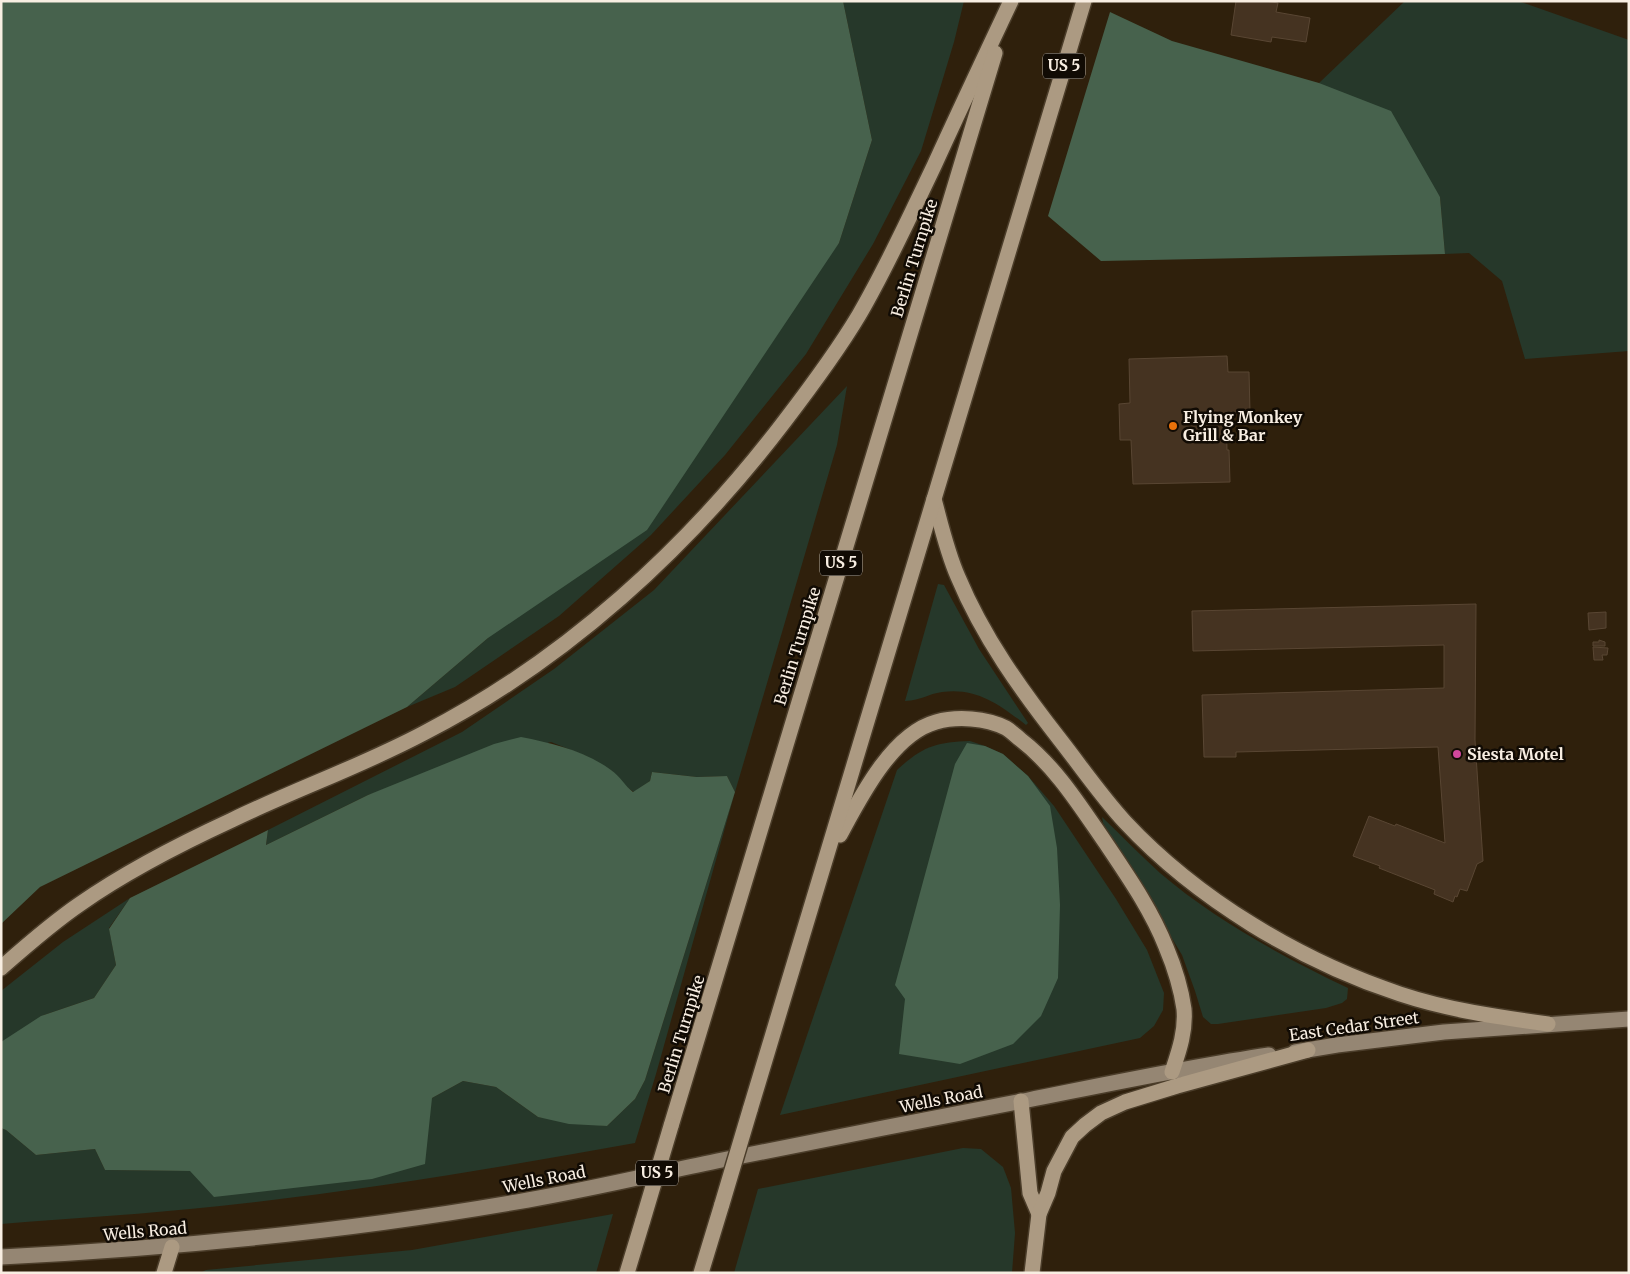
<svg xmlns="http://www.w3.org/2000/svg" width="1630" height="1274" font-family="Merriweather,serif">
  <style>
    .green { fill: #26382a }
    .forest { fill: #47624d }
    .building { fill: #453321; stroke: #594633 }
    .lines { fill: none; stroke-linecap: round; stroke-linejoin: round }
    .major-casing { stroke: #4b3d2a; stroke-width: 18 }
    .highway-casing { stroke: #4b3d2a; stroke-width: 18 }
    .major { stroke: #958673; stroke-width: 15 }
    .highway { stroke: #ac9a82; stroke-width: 15 }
    .highway-bridge-casing { stroke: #4b3d2a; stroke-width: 18; stroke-linecap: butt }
    .highway-bridge { stroke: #ac9a82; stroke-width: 15 }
    .food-dot { fill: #e8710a; stroke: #110b04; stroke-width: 2 }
    .hotel-dot { fill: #d1479c; stroke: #110b04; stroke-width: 2 }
    .labels { text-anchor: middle; stroke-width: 5; stroke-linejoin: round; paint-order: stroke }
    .shield { fill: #110b04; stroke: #b3aa9f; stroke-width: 1 }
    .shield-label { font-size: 15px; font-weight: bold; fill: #f8eee2 }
    .street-label { font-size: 16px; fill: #f8eee2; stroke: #110b04 }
    .poi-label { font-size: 16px; font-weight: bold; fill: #f8eee2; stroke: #110b04; text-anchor: start }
  </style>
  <rect width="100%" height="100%" fill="#2f200c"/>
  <g class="green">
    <polygon points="843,1 964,1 954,42 921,151 873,244 806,354 725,455 651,535 559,616 455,687 407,707 488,638 839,243 872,140"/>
    <polygon points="1405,1 1518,1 1629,40 1629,351 1525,359 1502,281 1469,253 1445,254 1440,197 1319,83"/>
    <path d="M847,386L837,445L735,792L656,1074L635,1143C498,1168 359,1191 220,1206C147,1214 74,1218 1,1224V1128L6,1130L36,1155L95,1149L105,1170L190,1171L432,1098L463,1081L496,1087L538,1117L607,1126L635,1099L645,1080L735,792L727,776L697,777L652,772L650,781L634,792L625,786L612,771L586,756L551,742L368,795L266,845L268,830L462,732L554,669L654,590Z"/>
    <path d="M938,584L944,585L979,649L1028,723L1026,725C1000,705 977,687 942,692C928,694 922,700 905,701Z"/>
    <path d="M970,741L985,746L1003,754L1028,776L1054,806L1116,899L1147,950L1164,993L1163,1010L1154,1026L1140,1038L780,1115L897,770C922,747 935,742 970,741Z"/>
    <path d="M1102,817C1122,836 1140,855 1160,873C1215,920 1283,957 1348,988L1347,999L1342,1003L1326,1008L1218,1024H1211L1203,1017L1195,991L1182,955L1110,835L1103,823Z"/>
    <polygon points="130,898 109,928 116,965 94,998 44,1015 1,1043 1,991 63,942"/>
    <polygon points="963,1148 981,1149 1003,1167 1011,1188 1015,1233 1012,1273 734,1273 758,1189"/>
    <polygon points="613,1214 596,1273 200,1273 206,1270 412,1250"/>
  </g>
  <g class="forest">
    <polygon points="1,1 843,1 872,140 839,243 647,530 488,638 407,707 40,887 1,924"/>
    <polygon points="1110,12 1172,41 1319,83 1391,111 1440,197 1445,254 1101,261 1048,216"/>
    <path d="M521,737C552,743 585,751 611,770C620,776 625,786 633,792L650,781L652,772L697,777L727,776L735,792L645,1080L635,1099L607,1126L569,1124L538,1117L496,1087L463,1081L432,1098L425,1164L372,1179L214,1197L190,1171L105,1170L95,1149L36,1155L6,1130L1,1128V1042L41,1016L94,998L116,965L109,929L130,898L268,830L266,845L368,795L494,744Z"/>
    <polygon points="967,743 985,746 1003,754 1028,776 1050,806 1057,848 1060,905 1058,978 1041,1016 1013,1044 960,1064 899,1054 905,999 895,985 955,764"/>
  </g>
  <g class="building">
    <polygon points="1236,1 1265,1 1278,3 1276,12 1310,18 1306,42 1272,37 1271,42 1231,35"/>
    <polygon points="1227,356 1228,372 1249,372 1250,412 1226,412 1227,450 1229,450 1230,482 1133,484 1131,440 1120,440 1119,404 1130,403 1129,359"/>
    <polygon points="1476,604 1475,740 1483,861 1477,864 1467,891 1460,889 1457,897 1455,896 1453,902 1434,894 1435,890 1379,868 1380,866 1353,856 1369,816 1395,826 1396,824 1445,843 1438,747 1236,752 1236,757 1204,757 1202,695 1444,688 1444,645 1193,651 1192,611"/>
    <polygon points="1606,612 1606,628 1589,630 1588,613"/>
    <polygon points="1599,640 1605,642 1605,646 1593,646 1593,642 1599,642"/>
    <polygon points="1593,647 1608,648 1607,655 1602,655 1603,660 1594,660"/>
  </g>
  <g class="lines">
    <g class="major-casing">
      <g id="major">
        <polyline points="1295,1052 1337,1045 1444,1032 1629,1019"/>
        <path d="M1,1257C178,1248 353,1231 528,1200C591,1189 654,1174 717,1161C821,1140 924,1120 1028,1100C1108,1084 1188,1067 1269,1055"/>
      </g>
    </g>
    <g class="highway-casing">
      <g id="highway">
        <path d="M934,499C941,525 947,552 958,577C983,637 1021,690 1061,741C1082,768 1102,797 1125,822C1197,899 1300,961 1400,994C1448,1010 1498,1017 1548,1024"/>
        <path d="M840,835C860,798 892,734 936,722C957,716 986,718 1006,728C1011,731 1016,736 1021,740C1056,767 1080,806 1105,842C1127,875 1151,909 1166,947C1174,966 1181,988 1184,1009C1186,1031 1179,1051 1172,1072"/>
        <path d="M1,968C26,946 52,923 80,904C127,871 180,844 232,820C296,789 362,766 424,733C566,660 688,548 784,422C810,388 837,352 859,315C887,267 910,216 934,166C959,111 985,56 1011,1"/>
        <polyline points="1021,1101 1030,1193 1039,1214"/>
        <polyline points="750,1110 1084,1"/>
        <polyline points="671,1126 995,53"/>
        <polyline points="164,1273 172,1247"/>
        <polyline points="627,1273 643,1220"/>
        <polyline points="701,1273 722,1204"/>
        <polyline points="1032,1273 1039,1214 1048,1193 1054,1171 1072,1137 1085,1125 1101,1113 1125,1102 1177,1086 1308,1050"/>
      </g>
    </g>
    <use href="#major" class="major"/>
    <use href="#highway" class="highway"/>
    <g class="highway-bridge-casing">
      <g id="highway-bridge">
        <polyline points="722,1204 750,1110"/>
        <polyline points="643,1220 671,1126"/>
      </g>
    </g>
    <use href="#highway-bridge" class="highway-bridge"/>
  </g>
  <circle class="food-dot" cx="1173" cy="426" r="5"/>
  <circle class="hotel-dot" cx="1457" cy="754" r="5"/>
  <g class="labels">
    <g class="shield">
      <rect x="1043" y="53.5" width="42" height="25" rx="4"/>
      <rect x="820" y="550.5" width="42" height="25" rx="4"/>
      <rect x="636" y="1160.5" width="42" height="25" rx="4"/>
    </g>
    <g class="shield-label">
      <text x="1064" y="71">US 5</text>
      <text x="841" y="568">US 5</text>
      <text x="657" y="1178">US 5</text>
    </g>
    <g class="street-label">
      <text transform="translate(914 258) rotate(-73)" y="6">Berlin Turnpike</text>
      <text transform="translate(797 646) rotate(-73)" y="6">Berlin Turnpike</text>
      <text transform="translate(1354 1026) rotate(-8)" y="6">East Cedar Street</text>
      <text transform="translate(681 1034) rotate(-73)" y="6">Berlin Turnpike</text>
      <text transform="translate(941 1099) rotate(-11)" y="6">Wells Road</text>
      <text transform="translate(544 1179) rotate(-11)" y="6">Wells Road</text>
      <text transform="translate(145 1231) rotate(-5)" y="6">Wells Road</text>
    </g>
    <g class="poi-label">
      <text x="1183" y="423">Flying Monkey<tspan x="1183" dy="18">Grill &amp; Bar</tspan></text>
      <text x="1467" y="760">Siesta Motel</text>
    </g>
  </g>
  <rect width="1630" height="1274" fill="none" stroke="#f8eee2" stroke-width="5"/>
</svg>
